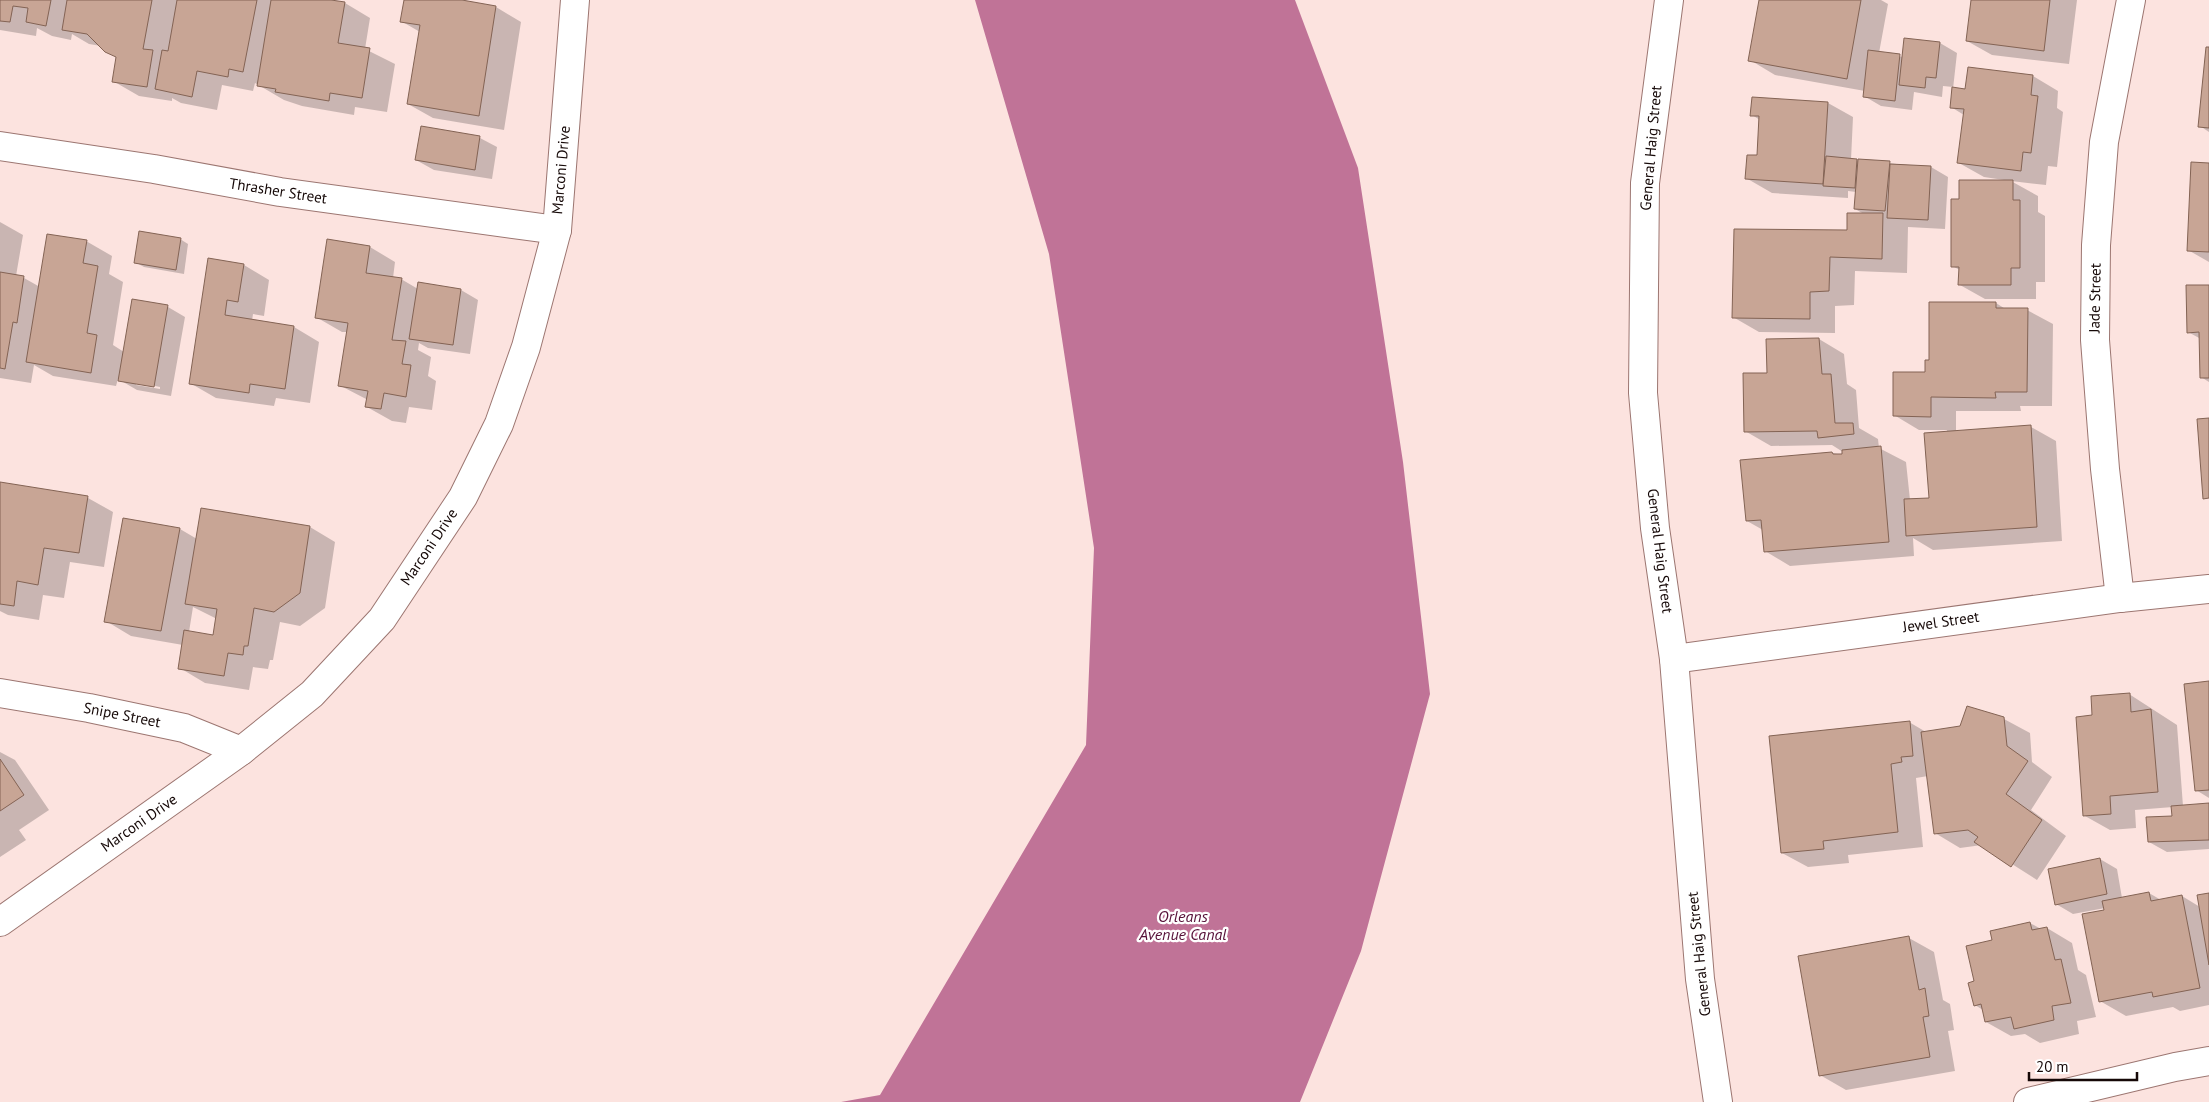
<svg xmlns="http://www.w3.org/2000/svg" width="2209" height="1102" font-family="'PT Sans',sans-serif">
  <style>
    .water { fill: #c07397 }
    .shadow { fill: #0003; fill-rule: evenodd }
    .building { fill: #c8a595; stroke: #836354 }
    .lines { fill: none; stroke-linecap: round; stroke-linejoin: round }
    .minor-casing { stroke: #9c7671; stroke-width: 30 }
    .tertiary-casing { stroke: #9c7671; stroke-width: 30 }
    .minor { stroke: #fff; stroke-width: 28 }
    .tertiary { stroke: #fff; stroke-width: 28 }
    .labels { text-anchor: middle; stroke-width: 4.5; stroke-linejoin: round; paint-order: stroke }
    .street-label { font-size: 15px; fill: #150807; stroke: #fff }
    .water-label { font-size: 16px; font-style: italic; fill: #571139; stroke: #fff }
  </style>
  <rect width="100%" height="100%" fill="#fce3df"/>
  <polygon class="water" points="975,0 1295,0 1358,168 1403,462 1430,694 1361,951 1300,1102 841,1102 880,1095 1086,745 1094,548 1049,254"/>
  <g class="shadow">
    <polygon points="0,0 323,0 345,3 370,18 365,49 395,64 387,112 355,107 354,115 302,106 284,100 255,83 253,91 222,85 217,110 181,103 172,98 172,101 139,96 113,81 117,57 101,46 89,44 72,34 71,40 52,36 37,28 36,36 0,30"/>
    <polygon points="405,0 455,0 496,7 521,22 504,130 433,118 408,104 420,32 401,21"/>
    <polygon points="1761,0 1881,0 1888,4 1879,53 1903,57 1905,39 1940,43 1957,53 1953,89 1966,90 1969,69 2033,76 2058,91 2057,108 2063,112 2057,167 2048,166 2046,185 2011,181 2038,196 2038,212 2045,216 2045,282 2036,282 2036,299 1985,299 1960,285 1960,270 1952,266 1961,200 2004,180 1984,177 1959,163 1964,115 1951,107 1953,87 1943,86 1942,97 1914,92 1912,110 1881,106 1864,96 1865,91 1775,75 1750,60"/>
    <polygon points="1972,0 2077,0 2069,64 1992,55 1967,41"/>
    <polygon points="2209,48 2209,132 2200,126"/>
    <polygon points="1753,98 1828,103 1853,117 1851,160 1931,167 1948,177 1945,229 1908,227 1907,273 1855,271 1854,305 1835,306 1835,333 1759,332 1733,317 1848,231 1864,214 1855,209 1856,192 1848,191 1848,198 1772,193 1746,178 1758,156 1760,120 1752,115"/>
    <polygon points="480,138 497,147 492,179 434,170 416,160"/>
    <polygon points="2209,164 2209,262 2188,250"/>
    <path d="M0,222L23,235L16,276L24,278L40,287L86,241L112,256L109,274L123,282L113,345L124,352L168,307L185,317L171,396L137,390L118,379L116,386L53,376L34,365L31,383L0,378ZM136,382L160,387V389L136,385Z"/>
    <polygon points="180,239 188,244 184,274 144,267 135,262"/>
    <polygon points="328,241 370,247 395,262 393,278 401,279 418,289 461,290 478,300 470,354 428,348 419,343 418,350 431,357 428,376 436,381 432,410 409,407 406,423 392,421 367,407 368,400 339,385 347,332 342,332 316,317"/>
    <polygon points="209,260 244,265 269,280 264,316 253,314 252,321 294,327 319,342 310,403 276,398 274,406 216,398 190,383"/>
    <polygon points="2209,286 2209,382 2201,377 2201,339 2188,332"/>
    <polygon points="1996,303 2007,310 2027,310 2053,324 2052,406 2020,406 2021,411 1956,411 1956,432 2031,427 2056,441 2062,541 1933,550 1913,538 1914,556 1790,566 1765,551 1763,530 1747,521 1832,453 1843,455 1843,452 1832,445 1771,446 1745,431 1768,374 1819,339 1844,354 1847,384 1856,390 1859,428 1878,439 1879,448 1906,462 1910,500 1930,499 1947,430 1919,430 1894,415 1927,374 1930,361"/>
    <polygon points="1,483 88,498 113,512 104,567 70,562 64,598 43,595 39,620 8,615 0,611"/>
    <path d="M202,509L310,527L335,542L325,608L300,626L280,622L273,660H270L268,669L253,667L249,690L205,683L180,668L183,645L131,636L106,621L180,529L197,539ZM193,607L217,619L214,637L189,632Z"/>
    <polygon points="2209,683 2209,798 2196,790"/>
    <polygon points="2129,694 2177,725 2183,806 2209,804 2209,849 2167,852 2149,842 2173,817 2173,807 2135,810 2136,828 2110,830 2085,816 2094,716"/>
    <polygon points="2004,719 2030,733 2032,762 2052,777 2031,810 2066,836 2037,880 1982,845 1960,848 1935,833 1928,776 1916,778 1923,847 1848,855 1849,863 1808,867 1782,853 1909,722 1926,732"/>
    <polygon points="0,752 15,760 49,810 19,830 26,840 0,857"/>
    <polygon points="2100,859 2117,869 2122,898 2149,893 2161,900 2182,896 2200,907 2209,894 2209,1005 2180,1011 2173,1007 2126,1016 2100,1001 2105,908 2073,914 2056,904"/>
    <polygon points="2030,923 2041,929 2047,928 2072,943 2078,970 2086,975 2096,1017 2077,1021 2079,1034 2040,1043 2025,1034 2011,1036 1986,1022 1983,1010 1975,1005 1975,982 1993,941"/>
    <polygon points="1909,938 1934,952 1943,1000 1950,1004 1954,1030 1948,1031 1955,1071 1846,1090 1820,1075"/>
  </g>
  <g class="building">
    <polygon points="0,0 51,0 46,26 26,22 28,8 13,6 10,22 0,21"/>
    <polygon points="67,0 152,0 143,49 153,50 147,87 112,82 116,57 105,52 87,34 62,30"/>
    <polygon points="177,0 257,0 243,72 229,69 228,77 197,71 192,97 155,89 162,50 168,51"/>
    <polygon points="271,0 331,0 345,2 338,43 370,48 362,98 330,93 329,101 275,92 276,89 257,86"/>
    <polygon points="404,0 462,0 496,6 479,116 407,104 420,25 400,22"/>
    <polygon points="1759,0 1861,0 1847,79 1748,61"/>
    <polygon points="1971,0 2050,0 2044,51 1966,41"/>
    <polygon points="1904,38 1940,42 1936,78 1926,77 1925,88 1899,85"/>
    <polygon points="2206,47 2209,47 2209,128 2198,127"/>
    <polygon points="1868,50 1900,54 1895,101 1863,97"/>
    <polygon points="1968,67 2033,75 2031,95 2038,96 2031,153 2023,152 2021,171 1957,163 1964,109 1950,108 1952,87 1965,89"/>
    <polygon points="1752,97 1828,102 1823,184 1745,179 1747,155 1757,155 1759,116 1750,116"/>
    <polygon points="421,126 480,136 475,170 415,160"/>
    <polygon points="1826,156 1857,159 1855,188 1823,186"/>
    <polygon points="1858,159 1890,161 1885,211 1854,209"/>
    <polygon points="2191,162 2209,163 2209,252 2187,251"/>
    <polygon points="1890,164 1931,166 1928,220 1887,218"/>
    <polygon points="1959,180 2013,180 2013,200 2020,200 2020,268 2011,268 2011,285 1958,285 1959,267 1951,267 1951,199 1959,199"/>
    <polygon points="1847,213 1883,213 1882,259 1830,257 1829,291 1810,292 1810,319 1732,318 1734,229 1847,230"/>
    <polygon points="139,231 181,238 176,270 134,263"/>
    <polygon points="47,234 87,240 83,263 98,266 87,333 97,335 91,373 26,362"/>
    <polygon points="327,239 370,246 366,273 402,278 392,340 406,341 402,364 411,365 406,397 384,393 381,409 365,407 368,391 338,386 348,323 315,318"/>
    <polygon points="208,258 244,264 238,302 227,300 225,315 294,326 285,389 250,384 249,393 189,384"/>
    <polygon points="0,272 24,276 17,323 13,322 5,369 0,368"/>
    <polygon points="418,282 461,289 453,345 409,339"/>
    <polygon points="2186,285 2209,285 2209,378 2200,378 2199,332 2187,333"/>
    <polygon points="132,299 168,305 154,387 118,381"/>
    <polygon points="1929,302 1996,302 1996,308 2028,308 2027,392 1995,392 1996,398 1931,397 1931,417 1893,416 1893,372 1925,372 1925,360 1929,360"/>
    <polygon points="1819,338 1822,374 1831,374 1835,423 1853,423 1854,434 1818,438 1817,431 1744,432 1743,373 1767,373 1766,339"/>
    <polygon points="2209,418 2209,498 2203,499 2197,419"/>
    <polygon points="2031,425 2037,527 1906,536 1904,499 1929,498 1924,433"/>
    <polygon points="1881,446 1889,542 1764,552 1761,520 1746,521 1740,460 1832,452 1833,454 1842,454 1842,450"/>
    <polygon points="0,482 88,496 79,553 44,548 38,585 17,581 14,606 0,604"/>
    <polygon points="201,508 310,526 300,593 274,612 254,608 248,646 244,646 243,655 228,653 224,676 178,669 184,630 213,635 217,609 185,604"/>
    <polygon points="123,518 180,528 161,631 104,622"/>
    <polygon points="2209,681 2209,790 2195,791 2184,684"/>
    <polygon points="2130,693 2131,712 2151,709 2158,792 2110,796 2111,814 2083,816 2076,717 2092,715 2091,696"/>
    <polygon points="1967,706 2004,717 2007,746 2028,761 2006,794 2042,820 2011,867 1974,842 1978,837 1968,830 1934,834 1921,732 1960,726"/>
    <polygon points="1910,721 1913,756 1901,757 1902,762 1891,764 1898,832 1823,841 1824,849 1781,853 1769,736"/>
    <polygon points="0,759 24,795 0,811"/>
    <polygon points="2209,803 2209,840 2148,842 2146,817 2172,816 2171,806"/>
    <polygon points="2100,858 2107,894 2055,905 2048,869"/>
    <polygon points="2149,892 2151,901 2182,895 2200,988 2153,997 2152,992 2099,1002 2082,914 2104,910 2102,901"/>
    <polygon points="2209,893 2209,965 2197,895"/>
    <polygon points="2030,922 2032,930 2047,927 2055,960 2061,959 2071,1003 2052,1006 2054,1020 2014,1029 2011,1017 1985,1022 1981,1004 1974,1006 1968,983 1974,981 1966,946 1992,940 1990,931"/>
    <polygon points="1909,936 1919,990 1925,988 1929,1016 1923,1017 1930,1057 1819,1076 1798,956"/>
  </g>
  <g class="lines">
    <g class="minor-casing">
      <g id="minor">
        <polyline points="1669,0 1645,183 1643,393 1655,528 1674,659 1700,979 1718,1102"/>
        <polyline points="0,146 154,169 280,192 557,230"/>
        <polyline points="2120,598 2105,469 2095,340 2096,245 2104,142 2131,0"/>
        <polyline points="1674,659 2120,598 2209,589"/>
        <polyline points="0,693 89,708 184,728 241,751"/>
        <polyline points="2028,1102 2175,1067 2209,1061"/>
      </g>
    </g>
    <g class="tertiary-casing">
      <polyline id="tertiary" points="0,922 241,751 312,694 382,619 463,497 499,424 526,347 557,230 575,0"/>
    </g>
    <use href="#minor" class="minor"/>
    <use href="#tertiary" class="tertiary"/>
  </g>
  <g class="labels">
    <g class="street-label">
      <text transform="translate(1651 148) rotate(-85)" y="5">General Haig Street</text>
      <text transform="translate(561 170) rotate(-85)" y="5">Marconi Drive</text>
      <text transform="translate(278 191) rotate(9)" y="5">Thrasher Street</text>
      <text transform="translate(2095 298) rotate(-89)" y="5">Jade Street</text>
      <text transform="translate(429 547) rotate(-56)" y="5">Marconi Drive</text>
      <text transform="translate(1660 551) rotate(83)" y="5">General Haig Street</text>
      <text transform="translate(1941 622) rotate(-8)" y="5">Jewel Street</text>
      <text transform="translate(122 715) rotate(11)" y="5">Snipe Street</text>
      <text transform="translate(139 823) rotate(-35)" y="5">Marconi Drive</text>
      <text transform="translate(1699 954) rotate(-96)" y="5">General Haig Street</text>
    </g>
    <g class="water-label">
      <text x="1183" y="922">Orleans<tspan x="1183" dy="18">Avenue Canal</tspan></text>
    </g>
  </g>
  <path d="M2029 1072v8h108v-8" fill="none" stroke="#150807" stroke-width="2.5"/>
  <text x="2036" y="1072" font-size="15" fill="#150807" stroke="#ffffff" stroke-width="4" paint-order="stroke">20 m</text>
</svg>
